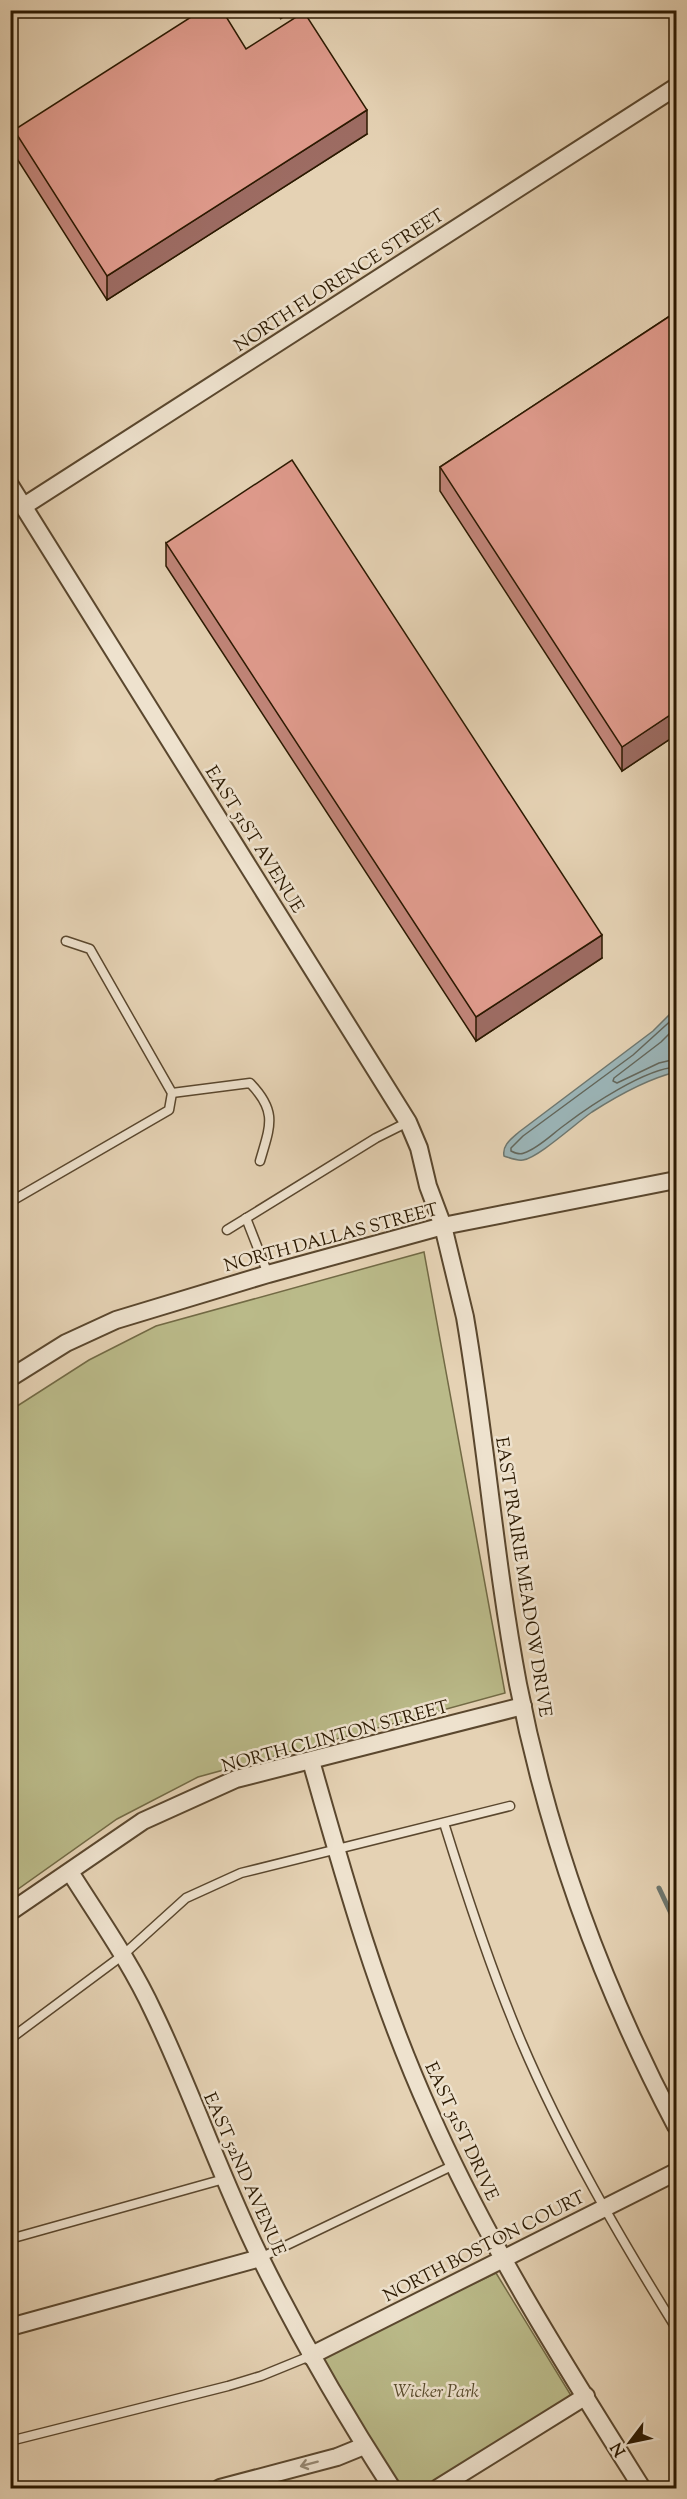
<svg xmlns="http://www.w3.org/2000/svg" width="687" height="2499" font-family="'Sorts Mill Goudy',serif">
  <style>
    .green { fill: #baba89; stroke: #726a45; stroke-width: 1.5 }
    .water { fill: #9bb5b8; stroke: #6e776f; stroke-width: 1.5 }
    .lines { fill: none; stroke-linecap: round; stroke-linejoin: round }
    .shore { stroke: #63675c; stroke-width: 1.5 }
    .stream { stroke: #6e776f; stroke-width: 5 }
    .lane-casing { stroke: #5a472e; stroke-width: 11 }
    .street-casing { stroke: #5a472e; stroke-width: 20 }
    .lane { stroke: #eee2ce; stroke-width: 8 }
    .street { stroke: #eee2ce; stroke-width: 16 }
    .rail { stroke: #2b1901; stroke-width: 4.5; stroke-dasharray: 10 10; stroke-linecap: butt }
    .wall { fill: #c18579; stroke: #2b1901; stroke-width: 1.5 }
    .shaded-wall { fill: #9d6c63; stroke: #2b1901; stroke-width: 1.5 }
    .building { fill: #e09b8d; stroke: #2b1901; stroke-width: 1.5 }
    .oneway { stroke: #968872 }
    .labels { text-anchor: middle; stroke-width: 5; stroke-linejoin: round; paint-order: stroke }
    .street-label { font-size: 18px; fill: #2b1901; stroke: #eee2ce }
    .park-label { font-size: 18px; font-style: italic; fill: #56492a; stroke: #eee2ce }
  </style>
  <rect width="100%" height="100%" fill="#e5d2b4"/>
  <filter id="stains"><feTurbulence type="fractalNoise" baseFrequency=".00333" numOctaves="4"/><feColorMatrix values="0 0 0 0 .2 0 0 0 0 .09 0 0 0 0 .02 0 0 0 .5 -.17"/></filter>
  <radialGradient id="worn" r=".72"><stop offset=".6" stop-color="#630" stop-opacity="0"/><stop offset="1" stop-color="#630" stop-opacity=".3"/></radialGradient>
  <g class="green">
    <polygon points="424,1252 505,1693 198,1777 117,1819 11,1894 11,1410 89,1360 156,1326"/>
    <polygon points="496,2273 575,2402 430,2488 398,2488 318,2358"/>
  </g>
  <path class="water" d="M676,1003V1072C647,1079 617,1096 592,1112C576,1123 538,1158 523,1160C517,1161 510,1158 504,1156C502,1145 511,1139 519,1132L653,1031L672,1012Z"/>
  <g class="lines">
    <g class="shore">
      <path d="M676,1016L633,1055L523,1136L511,1148V1151C515,1153 519,1155 524,1153C539,1148 553,1133 566,1124C591,1105 645,1069 676,1067"/>
      <polyline points="676,1027 661,1042 614,1078 613,1081 617,1083 659,1063 676,1059"/>
    </g>
    <polyline class="stream" points="659,1888 676,1924"/>
    <g class="lane-casing">
      <g id="lane">
        <path d="M172,1093L250,1083C278,1112 270,1126 260,1161"/>
        <polyline points="10,1202 169,1110 172,1093 90,949 66,941"/>
        <polyline points="246,1218 268,1274"/>
        <polyline points="227,1230 376,1138 408,1122"/>
        <path d="M444,1823C467,1897 491,1970 521,2041C564,2142 619,2236 676,2328"/>
        <polyline points="10,2039 123,1955 186,1898 241,1873 510,1806"/>
        <polyline points="10,2239 224,2179"/>
        <polyline points="260,2258 454,2165"/>
        <polyline points="10,2441 228,2386 261,2376 310,2356"/>
      </g>
    </g>
    <g class="street-casing">
      <g id="street">
        <path d="M10,485L408,1122L419,1148L428,1186L443,1226L465,1317C486,1439 495,1563 518,1684C548,1838 603,1988 676,2126"/>
        <polyline points="24,506 676,87"/>
        <polyline points="10,1378 66,1343 116,1320 268,1274 443,1226 676,1180"/>
        <path d="M311,1761C345,1881 378,1998 430,2113C488,2245 566,2367 642,2488"/>
        <path d="M70,1872C99,1918 131,1963 154,2013C193,2094 221,2179 261,2259C300,2338 344,2414 392,2488"/>
        <polyline points="10,1912 143,1821 236,1779 523,1706"/>
        <polyline points="10,2327 260,2258"/>
        <polyline points="310,2356 676,2172"/>
        <polyline points="220,2488 337,2457 364,2446"/>
        <polyline points="438,2488 586,2396"/>
      </g>
    </g>
    <use href="#lane" class="lane"/>
    <use href="#street" class="street"/>
    <polyline class="rail" points="277,10 295,38"/>
  </g>
  <g class="wall">
    <polygon points="246,49 367,134 107,300 14,154 14,130"/>
    <polygon points="676,312 676,735 622,771 440,491 440,467"/>
    <polygon points="166,543 602,958 476,1041 166,566"/>
  </g>
  <g class="shaded-wall">
    <polygon points="367,110 367,134 107,300 107,276"/>
    <polygon points="676,711 676,735 622,771 622,747"/>
    <polygon points="602,935 602,958 476,1041 476,1017"/>
  </g>
  <g class="building">
    <polygon points="202,10 222,10 246,49 304,12 367,110 107,276 14,130"/>
    <polygon points="676,312 676,711 622,747 440,467"/>
    <polygon points="292,460 602,935 476,1017 166,543"/>
  </g>
  <defs><path id="oneway-shaft" d="M-6 0H5M1.5-3L5.5 0L1.5 3" fill="none" stroke-width="1.6" stroke-linecap="round" stroke-linejoin="round" transform="scale(1.5)"/></defs>
  <use class="oneway" href="#oneway-shaft" transform="translate(309 2464) rotate(165)"/>
  <g class="labels">
    <g class="street-label">
      <text transform="translate(339 280) rotate(-33)" y="6">NORTH FLORENCE STREET</text>
      <text transform="translate(255 839) rotate(58)" y="6">EAST 51ST AVENUE</text>
      <text transform="translate(331 1237) rotate(-15)" y="6">NORTH DALLAS STREET</text>
      <text transform="translate(524 1577) rotate(81)" y="6">EAST PRAIRIE MEADOW DRIVE</text>
      <text transform="translate(335 1736) rotate(-15)" y="6">NORTH CLINTON STREET</text>
      <text transform="translate(462 2131) rotate(65)" y="6">EAST 51ST DRIVE</text>
      <text transform="translate(245 2174) rotate(66)" y="6">EAST 52ND AVENUE</text>
      <text transform="translate(484 2246) rotate(-27)" y="6">NORTH BOSTON COURT</text>
    </g>
    <g class="park-label">
      <text x="436" y="2397">Wicker Park</text>
    </g>
  </g>
  <rect width="687" height="2499" fill="none" stroke="#e5d2b4" stroke-width="36"/>
  <rect x="12" y="12" width="663" height="2475" fill="none" stroke="#2b1901" stroke-width="3"/>
  <rect x="18" y="18" width="651" height="2463" fill="none" stroke="#2b1901" stroke-width="1.5"/>
  <g transform="translate(630 2442) rotate(238)" stroke="#eee2ce" stroke-width="4.5" paint-order="stroke">
  <path d="M0-4.5L10 22L0 15L-10 22Z" fill="#2b1901"/>
  <text y="-9" font-size="16" font-weight="bold" text-anchor="middle" fill="#2b1901">N</text>
  </g>
  <rect width="100%" height="100%" filter="url(#stains)"/>
  <rect width="100%" height="100%" fill="url(#worn)"/>
</svg>
